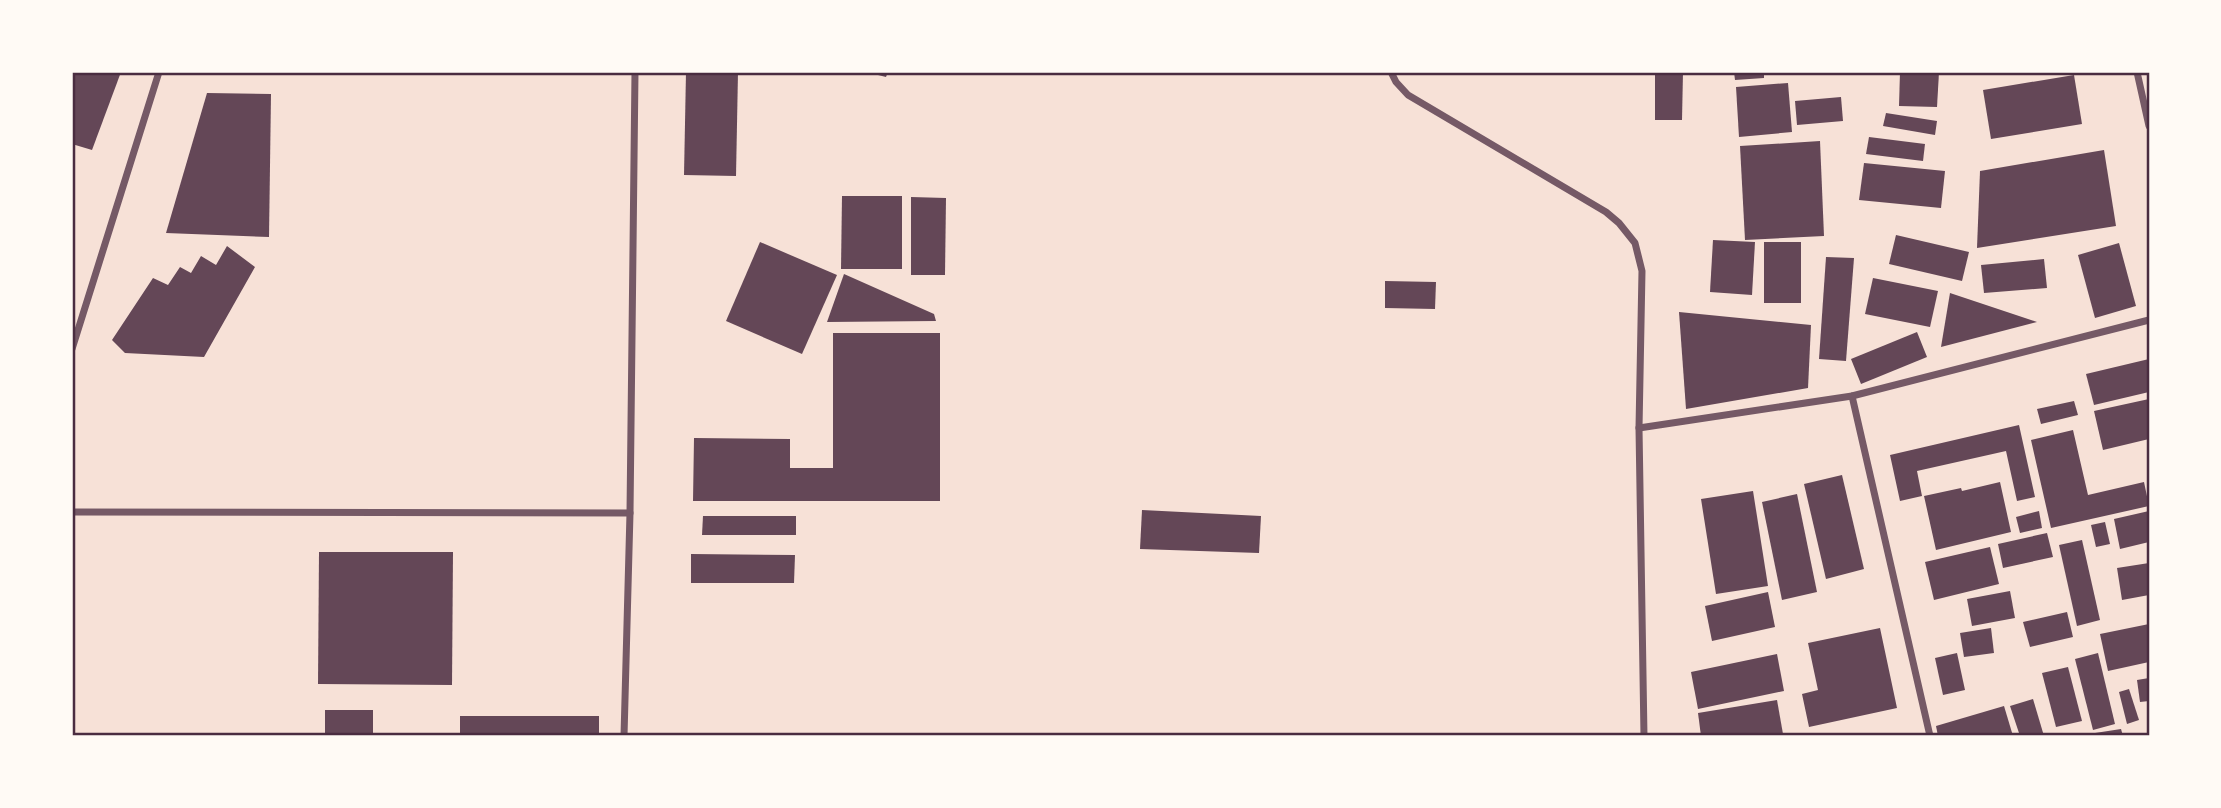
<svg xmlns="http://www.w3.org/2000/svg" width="2221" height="808" font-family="Inter,sans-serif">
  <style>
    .building { fill: #644757 }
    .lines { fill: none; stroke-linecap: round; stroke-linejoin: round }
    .minor { stroke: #755966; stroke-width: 7 }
    .neatline { fill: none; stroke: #4a2c40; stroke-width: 2.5 }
  </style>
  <rect width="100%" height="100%" fill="#f7e1d7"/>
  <g class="building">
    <polygon points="72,72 121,72 92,150 72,144"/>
    <polygon points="686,72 738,72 736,176 684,175"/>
    <polygon points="866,72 888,72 886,77"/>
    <polygon points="1655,72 1683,72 1682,120 1655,120"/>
    <polygon points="1734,72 1764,72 1764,78 1735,80"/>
    <polygon points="1900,72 1939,72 1937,107 1899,106"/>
    <polygon points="2074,75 2082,124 1991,139 1983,90"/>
    <polygon points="1788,83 1792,132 1739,137 1736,87"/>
    <polygon points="207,93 271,94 269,237 166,233"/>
    <polygon points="1841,97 1843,121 1797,125 1795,101"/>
    <polygon points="1886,113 1937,121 1935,135 1883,126"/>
    <polygon points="1869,137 1925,144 1923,161 1866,154"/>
    <polygon points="1820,141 1824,236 1745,240 1740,146"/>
    <polygon points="2104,150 2116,226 1977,248 1980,171"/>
    <polygon points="1864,163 1945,171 1941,208 1859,200"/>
    <polygon points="842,196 902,196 902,269 841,269"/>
    <polygon points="911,197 946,198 945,275 911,275"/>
    <polygon points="1896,235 1969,252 1962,281 1889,264"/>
    <polygon points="1713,240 1755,242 1752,295 1710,292"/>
    <polygon points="760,242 837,275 802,354 726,321"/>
    <rect x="1764" y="242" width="37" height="61"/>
    <polygon points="2119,243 2136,306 2095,318 2078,255"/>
    <polygon points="227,246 255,267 204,357 125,353 112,340 153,278 168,285 180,267 191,273 201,256 216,265"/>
    <polygon points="1826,257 1854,258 1846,361 1819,359"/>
    <polygon points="2044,259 2047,288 1984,293 1981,265"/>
    <polygon points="844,274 934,314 936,321 827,322"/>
    <polygon points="1873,278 1938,291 1930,327 1865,314"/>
    <polygon points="1385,281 1436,282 1435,309 1385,308"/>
    <polygon points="1950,293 2037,322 1941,347"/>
    <polygon points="1679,312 1811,325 1808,388 1686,409"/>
    <polygon points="1917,332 1927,357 1861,384 1851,359"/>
    <polygon points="833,333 940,333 940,501 693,501 694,438 790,439 790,468 833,468"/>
    <polygon points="2149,359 2149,392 2094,405 2086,374"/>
    <polygon points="2149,399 2149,439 2103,450 2094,411"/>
    <polygon points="2074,401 2078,415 2041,424 2037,409"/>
    <polygon points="2019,425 2035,497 2017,501 2006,451 1917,471 1922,496 1900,501 1890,455"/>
    <polygon points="2073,430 2088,495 2144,482 2149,506 2051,528 2031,440"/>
    <polygon points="1842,475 1864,569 1826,579 1804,484"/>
    <polygon points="2000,482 2011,532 1936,550 1924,496 1961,488 1962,491"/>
    <polygon points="1753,491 1768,586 1716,594 1701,499"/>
    <polygon points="1797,494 1817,592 1782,600 1762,502"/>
    <polygon points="1142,510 1261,516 1259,553 1140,549"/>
    <polygon points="2039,511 2042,528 2020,533 2016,517"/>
    <polygon points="2149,511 2149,542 2120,549 2114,519"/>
    <polygon points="703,516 796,516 796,535 702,535"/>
    <polygon points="2105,522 2110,544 2096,547 2091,525"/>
    <polygon points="2047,533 2053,557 2003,568 1998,544"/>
    <polygon points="2082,540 2100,620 2077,626 2059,545"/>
    <polygon points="1990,547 1999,584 1934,600 1925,562"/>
    <polygon points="319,552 453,552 452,685 318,684"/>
    <polygon points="691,554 795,555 794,583 691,583"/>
    <polygon points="2149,563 2149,595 2122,600 2117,568"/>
    <polygon points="2010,591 2015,618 1972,626 1967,599"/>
    <polygon points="1768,592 1775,627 1712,641 1705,606"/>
    <polygon points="2067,612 2073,637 2030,647 2023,622"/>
    <polygon points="2149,624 2149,662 2108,671 2100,634"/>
    <polygon points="1880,628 1897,708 1809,727 1802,694 1818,690 1808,643"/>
    <polygon points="1991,628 1994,653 1964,657 1960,633"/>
    <polygon points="1957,653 1965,690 1943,695 1935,658"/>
    <polygon points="2098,653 2115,724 2093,730 2075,659"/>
    <polygon points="1777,654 1784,691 1698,709 1691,672"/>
    <polygon points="2068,667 2082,721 2056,727 2042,673"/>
    <polygon points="2149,678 2149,701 2140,702 2137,680"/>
    <polygon points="2129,689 2139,720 2127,724 2119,692"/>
    <polygon points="2033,699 2044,736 2020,736 2010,706"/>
    <polygon points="1777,700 1783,734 1770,736 1701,736 1698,713"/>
    <polygon points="2004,706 2013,736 1938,736 1936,726"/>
    <rect x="325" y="710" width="48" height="26"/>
    <rect x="460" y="716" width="139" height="20"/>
    <polygon points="2121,729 2123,736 2095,736 2095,733"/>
  </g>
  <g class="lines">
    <g class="minor">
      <polyline points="1391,72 1396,82 1408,95 1606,212 1619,223 1635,243 1642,271 1639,428 1644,736"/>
      <polyline points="2137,72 2149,126"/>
      <polyline points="72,349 159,72"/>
      <polyline points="1852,396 1930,736"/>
      <polyline points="1639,428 1852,396 2149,320"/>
      <polyline points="72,512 630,513"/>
      <polyline points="624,736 630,513 635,72"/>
    </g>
  </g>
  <rect width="2221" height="808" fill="none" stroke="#fffaf5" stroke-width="147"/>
  <rect x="74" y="74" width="2074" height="660" class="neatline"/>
</svg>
